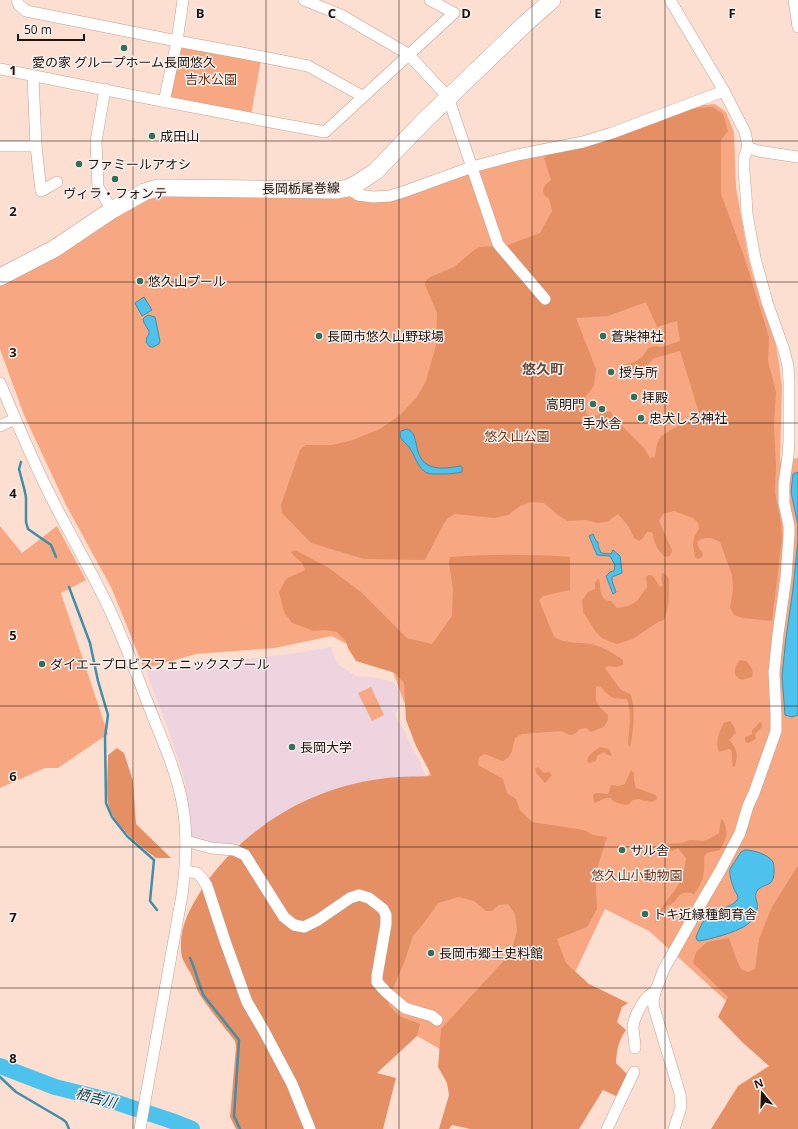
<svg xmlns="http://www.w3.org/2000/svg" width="798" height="1129" font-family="'Open Sans','Noto Sans JP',sans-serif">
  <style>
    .education { fill: #edd4de }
    .green { fill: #f7a883 }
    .forest { fill: #e58f65; fill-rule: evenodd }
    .water { fill: #4dc2ec; stroke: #408ea9 }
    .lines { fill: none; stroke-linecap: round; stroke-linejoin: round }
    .stream { stroke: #408ea9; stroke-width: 2.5 }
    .river { stroke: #4dc2ec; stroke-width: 16 }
    .minor-casing { stroke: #c29e8e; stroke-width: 12 }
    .primary-casing { stroke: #c29e8e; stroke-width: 18 }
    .minor { stroke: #fff; stroke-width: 11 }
    .primary { stroke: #fff; stroke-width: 17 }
    .grid { fill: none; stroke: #20130d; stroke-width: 1; stroke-opacity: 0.55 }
    .poi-dot { fill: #32705c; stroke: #f9f1ee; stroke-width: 1.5 }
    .labels { text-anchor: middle; stroke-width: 3; stroke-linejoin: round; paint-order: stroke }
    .poi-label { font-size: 13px; fill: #20130d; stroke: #f9f1ee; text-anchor: start }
    .park-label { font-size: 13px; fill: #6a3214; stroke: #f9f1ee }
    .street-label { font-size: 13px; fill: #20130d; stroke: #f9f1ee }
    .neighbourhood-label { font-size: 14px; font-weight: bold; fill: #654638; stroke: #f9f1ee }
    .water-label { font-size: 14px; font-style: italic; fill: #0f4254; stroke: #f9f1ee }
    .grid-label { font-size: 13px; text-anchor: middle; font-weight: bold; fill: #20130d; stroke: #f9f1ee; stroke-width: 3; stroke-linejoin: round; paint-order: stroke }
  </style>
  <rect width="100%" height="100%" fill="#fddfd1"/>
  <polygon class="education" points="331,647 337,664 356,676 378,678 393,682 399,690 399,707 395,716 404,730 413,750 420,761 425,775 409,792 251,841 235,844 209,845 191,841 191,827 184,778 169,732 146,671 198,665 297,653"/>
  <g class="green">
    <polygon points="179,45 261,60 251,115 169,99"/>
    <polygon points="715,104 726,112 734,132 736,187 748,256 753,276 775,340 779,363 782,387 780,461 798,458 798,1066 649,931 605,909 568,987 566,1120 316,979 407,804 430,773 392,669 332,636 275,648 196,654 144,669 112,589 66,505 24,415 0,349 0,281 129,205 162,193 342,196 374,201 456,178 693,106"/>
    <polygon points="0,526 22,553 57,526 86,580 61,593 108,734 58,768 45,768 0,788"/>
    <polygon points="371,687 384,715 372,721 358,693"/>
  </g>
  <g class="forest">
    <path d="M713,107L723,114L728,131L721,140V194L744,256L769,337L768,361L776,392L774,425L776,466L775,493L781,522L782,539L772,621L743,618L734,615L730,608L733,589L732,575L720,542C712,538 706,536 698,541C697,546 699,549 703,553L702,557L698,559L695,557L693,545L694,537L699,529L698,523L693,518L674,511L663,514L659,521L672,550L670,556L665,557C657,550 654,542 652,532H647L643,538L639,541L634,538L629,527L618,514L607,522L598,523L585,520L568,521L559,516L544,503L531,502L520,506L508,515L494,518L455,514L448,518L443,525L425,560L364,559L311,543L282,513L281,505L300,450L306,445H332L353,440L380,429L400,415L417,397L426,381L436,345L437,313L425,285L426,280L430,277L454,267L474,250L480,247L508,245L540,233L552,211L549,199L544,195L543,190L545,185L551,180L544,158L548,155L583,147L693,108ZM646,302L657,327L677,321L680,341L662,347L654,346L648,348C642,359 637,362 624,365V368L641,370L646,367L654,358L680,351L700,416C690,421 666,430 660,438C656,443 656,451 655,457L650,458L644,448L615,419L610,411L591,417L587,414L584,404L585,397L594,386L596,369L576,318L608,316Z"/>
    <path d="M295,550L329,568L361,592L407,638L432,644L452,616L453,589L449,563L450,557C491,554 529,554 570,557V590L543,596L539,600L554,637C565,644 579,642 591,644C603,647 613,653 623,660V665L616,667L608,666L605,668L620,689L631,695C636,712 633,731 630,748L628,744C629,729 632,713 627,699C612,699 610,698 600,686L596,687C595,703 596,705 608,715V720L604,727L591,732L586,728L580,729L575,734L570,735L562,731L522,734L515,738C512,749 513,756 503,761C495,759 492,756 484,754L479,757L478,765L503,779L507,793L516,799L520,810L532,822L584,830L593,835L607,837L597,869L596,891L597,909L587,927L557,939L566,963L589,984L628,1003L622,1007L617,1022L626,1030C618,1042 617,1049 616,1063L629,1076L618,1097L603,1090L579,1129H470L452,1125L449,1129H439L449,1095L447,1083L438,1067L441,1029L511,953L517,931L515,914L508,904L499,905L492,911H486L474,901L459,897L438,903L424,923L413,936L404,963L388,999L389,1005L399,1016L420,1024L417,1036L377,1073L396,1078L383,1129H236L230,1117L236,1047L235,1041C224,1027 212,1013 202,998C197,991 195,983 192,976C189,970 184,963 182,957C177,931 189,910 202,889C242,829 309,788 380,779C397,776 414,777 432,776L416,746L406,720L404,683L395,673L356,661L348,648L346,641L337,632L325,630L314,631L292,623L284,612L279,592L286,579L305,570C302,559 297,561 291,552Z"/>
    <path d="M662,573C665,574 668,576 669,579C669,581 669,583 669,586C669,598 669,609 664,620L658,622L633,639L617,644L611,642L602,638L596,632L583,612L582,601L588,592L595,589V583L598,579H599C601,587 599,601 611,601L617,608L628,606L637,601L647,587L646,577L649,575L653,576L660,587L663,585L661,579Z"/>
    <path d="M740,660L746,661C751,667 754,669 752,677L742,680C740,679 738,678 736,676C733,671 736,664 740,660Z"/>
    <path d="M730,721L734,727L736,733L729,740C738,750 738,754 735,766L733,767C731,761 733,756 731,750L729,749L719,752C715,744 719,731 724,723Z"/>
    <path d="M761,722L762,727L755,734L756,739L748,743L745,741V737L752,734V730C756,728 757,723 761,722Z"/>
    <path d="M600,747L609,749L612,756L608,755L604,752L597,756L596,761L589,763L587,761C589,754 594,751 600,747Z"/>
    <path d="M117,748L124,753L133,781L136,824L171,858H156C140,846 111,823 108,802C106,788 108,769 108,755Z"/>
    <polygon points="538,767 544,773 549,772 552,775 545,783 537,774 535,769"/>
    <polygon points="631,770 634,773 634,781 636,788 656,795 657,799 652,802 644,801 639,799 633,800 629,804 625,805 614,802 611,798 606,798 594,803 593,795 596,793 608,794 611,785 618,786 625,784"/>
    <path d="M721,819L723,820C729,834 727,837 720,850L707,853L704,857C705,873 704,881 694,894C691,893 687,892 684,893C676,895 677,904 666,906L655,924C656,910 675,893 681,880C684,873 685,865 686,858L678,848L672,851H666L663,848L666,844L682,843L690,840L703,841L709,839L719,833Z"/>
    <polygon points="797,867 798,867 798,1129 711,1129 738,1086 769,1066 742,1042 718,1017 728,997 693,963 696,952 707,942 729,938 736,958 741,969 748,972 755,969 759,939 772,907"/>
  </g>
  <g class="water">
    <polygon points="144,297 152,310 142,316 135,303"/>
    <polygon points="148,315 155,317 160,341 159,344 153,347 150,347 146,342 147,337 149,334 149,331 144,323 143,319 145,317"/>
    <path d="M407,429C425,434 403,478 460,466L462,467V472C456,474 432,475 427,473C418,469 415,455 409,447C407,444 402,441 401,438C400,435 400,434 401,431Z"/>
    <polygon points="797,472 798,474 798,539 798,525 791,492 793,474"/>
    <polygon points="593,534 596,541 598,542 598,546 601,553 611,554 613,550 620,556 622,571 622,573 612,577 612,581 616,592 613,594 606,576 610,572 614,571 615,565 610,556 597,555 589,536"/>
    <polygon points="798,539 798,715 792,717 785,715 782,676 786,638 793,589"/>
    <path d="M745,850C753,850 768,854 773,862C774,865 774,868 774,871C774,874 774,878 772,881C769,886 761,885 757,891C753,897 759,903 757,909C756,915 751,923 745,926C736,932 709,940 698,941L697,940L696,937C699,930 702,922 707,916C714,907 729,911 738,899C738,894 736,894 734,889C732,883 729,876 730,869L741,852Z"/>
  </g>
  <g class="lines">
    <g class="stream">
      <polyline points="21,462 19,469 24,488 26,497 26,522 28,529 51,545 56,557"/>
      <polyline points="69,587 90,643 98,681 108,715 105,737 106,803 112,817 127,836 154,860 150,901 157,910"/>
      <path d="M190,958C196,970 198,984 204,996L239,1040L234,1116L240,1129"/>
      <polyline points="0,1077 16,1092 62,1119 66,1122 69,1129"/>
    </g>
    <polyline class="river" points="0,1066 55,1087 112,1101 172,1121 192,1129"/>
    <g class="minor-casing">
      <g id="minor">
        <polyline points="17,0 19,5 26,11 177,41 263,57 308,66 362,96"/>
        <polyline points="304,0 341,15 408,54 448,97 498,244 545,299"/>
        <polyline points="670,0 724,91 745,132 748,147 744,158 744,172 746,195 747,214 755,258 767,302 784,350 788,366 789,382 789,441 788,456 784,483 784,503 789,526 789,535 786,577 778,634 774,672 776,714 776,731 754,793 748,806 740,833 720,871 703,900 664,969 655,992 653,1001 654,1008 680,1094 681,1107 674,1129"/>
        <polyline points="794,0 798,27"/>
        <path d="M0,69C108,91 216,112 325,132L454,13L430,0"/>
        <polyline points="105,89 96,142 98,187 112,210"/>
        <polyline points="164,102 177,41 183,0"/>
        <polyline points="0,146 36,146 33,76"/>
        <polyline points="36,146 41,191 57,182"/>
        <polyline points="748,147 758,151 798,157"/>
        <polyline points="348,188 358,195 373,197 390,196 403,192 472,167 517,155 583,142 612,133 724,91"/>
        <path d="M0,383C16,420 31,457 49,493C70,535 94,575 113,617C126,646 137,675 148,704C161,738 177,771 183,807C188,837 186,866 182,895L140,1129"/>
        <polyline points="0,426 15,419"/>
        <polyline points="186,841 211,848 234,850 245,855 284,917 294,925 304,927 318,920 350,898 359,895 369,898 383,909 386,915 386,924 377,976 377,982 386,992 405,1008 432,1016 437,1020"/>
        <polyline points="185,871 197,873 202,878 207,886 225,941 247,1002 264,1031 292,1084 310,1129"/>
        <path d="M635,1048C635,1041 633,1033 633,1026C635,1015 644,996 655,992"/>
        <polyline points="607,1129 634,1072"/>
      </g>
    </g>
    <g class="primary-casing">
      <polyline id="primary" points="0,277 54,249 112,210 144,192 157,188 170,188 329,190 338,190 348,188 358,183 376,171 424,121 525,24 552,0"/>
    </g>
    <use href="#minor" class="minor"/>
    <use href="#primary" class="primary"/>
  </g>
  <path class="grid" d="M133,0V1129M266,0V1129M399,0V1129M532,0V1129M665,0V1129M0,141H798M0,282H798M0,423H798M0,564H798M0,706H798M0,847H798M0,988H798"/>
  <g class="poi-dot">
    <circle cx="124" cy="48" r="4"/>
    <circle cx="152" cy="136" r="4"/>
    <circle cx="79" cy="164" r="4"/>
    <circle cx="115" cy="179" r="4"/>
    <circle cx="140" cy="281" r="4"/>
    <circle cx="319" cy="336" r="4"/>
    <circle cx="603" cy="336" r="4"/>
    <circle cx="611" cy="372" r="4"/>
    <circle cx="634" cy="397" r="4"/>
    <circle cx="593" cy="404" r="4"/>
    <circle cx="602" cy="409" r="4"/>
    <circle cx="641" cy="418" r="4"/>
    <circle cx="42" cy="664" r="4"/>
    <circle cx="292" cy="747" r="4"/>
    <circle cx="622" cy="850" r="4"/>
    <circle cx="645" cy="914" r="4"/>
    <circle cx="431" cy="953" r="4"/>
  </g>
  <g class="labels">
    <g class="poi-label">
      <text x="124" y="67" text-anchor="middle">愛の家 グループホーム長岡悠久</text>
      <text x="160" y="141">成田山</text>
      <text x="87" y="169">ファミールアオシ</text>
      <text x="115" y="198" text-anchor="middle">ヴィラ・フォンテ</text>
      <text x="148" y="286">悠久山プール</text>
      <text x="327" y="341">長岡市悠久山野球場</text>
      <text x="611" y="341">蒼柴神社</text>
      <text x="619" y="377">授与所</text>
      <text x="642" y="402">拝殿</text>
      <text x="585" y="409" text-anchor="end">高明門</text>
      <text x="649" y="423">忠犬しろ神社</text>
      <text x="602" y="428" text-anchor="middle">手水舎</text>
      <text x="50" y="669">ダイエープロビスフェニックスプール</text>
      <text x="300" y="752">長岡大学</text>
      <text x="630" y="855">サル舎</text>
      <text x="653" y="919">トキ近縁種飼育舎</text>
      <text x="439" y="958">長岡市郷土史料館</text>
    </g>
    <g class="park-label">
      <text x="211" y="84">吉水公園</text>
      <text x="517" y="441">悠久山公園</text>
      <text x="637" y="880">悠久山小動物園</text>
    </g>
    <g class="street-label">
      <text transform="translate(301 188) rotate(-1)" y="5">長岡栃尾巻線</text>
    </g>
    <g class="neighbourhood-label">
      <text x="543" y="374">悠久町</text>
    </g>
    <g class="water-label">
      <text transform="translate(96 1098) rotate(14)" y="5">栖吉川</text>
    </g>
  </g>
  <g class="grid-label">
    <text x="200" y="18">B</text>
    <text x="332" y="18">C</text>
    <text x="466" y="18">D</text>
    <text x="598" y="18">E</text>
    <text x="732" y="18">F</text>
    <text x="13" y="75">1</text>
    <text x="13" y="216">2</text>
    <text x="13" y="357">3</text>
    <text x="13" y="498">4</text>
    <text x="13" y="640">5</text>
    <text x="13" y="781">6</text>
    <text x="13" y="922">7</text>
    <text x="13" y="1063">8</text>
  </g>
  <g transform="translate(762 1093) rotate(341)" stroke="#f9f1ee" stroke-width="3" paint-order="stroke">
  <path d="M0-3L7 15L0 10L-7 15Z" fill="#20130d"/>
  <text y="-6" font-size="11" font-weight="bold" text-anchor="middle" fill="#20130d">N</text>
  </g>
  <path d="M18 34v6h66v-6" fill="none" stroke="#20130d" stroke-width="2"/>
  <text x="24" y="34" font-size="12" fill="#20130d" stroke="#f9f1ee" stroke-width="3" paint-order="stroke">50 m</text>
</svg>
